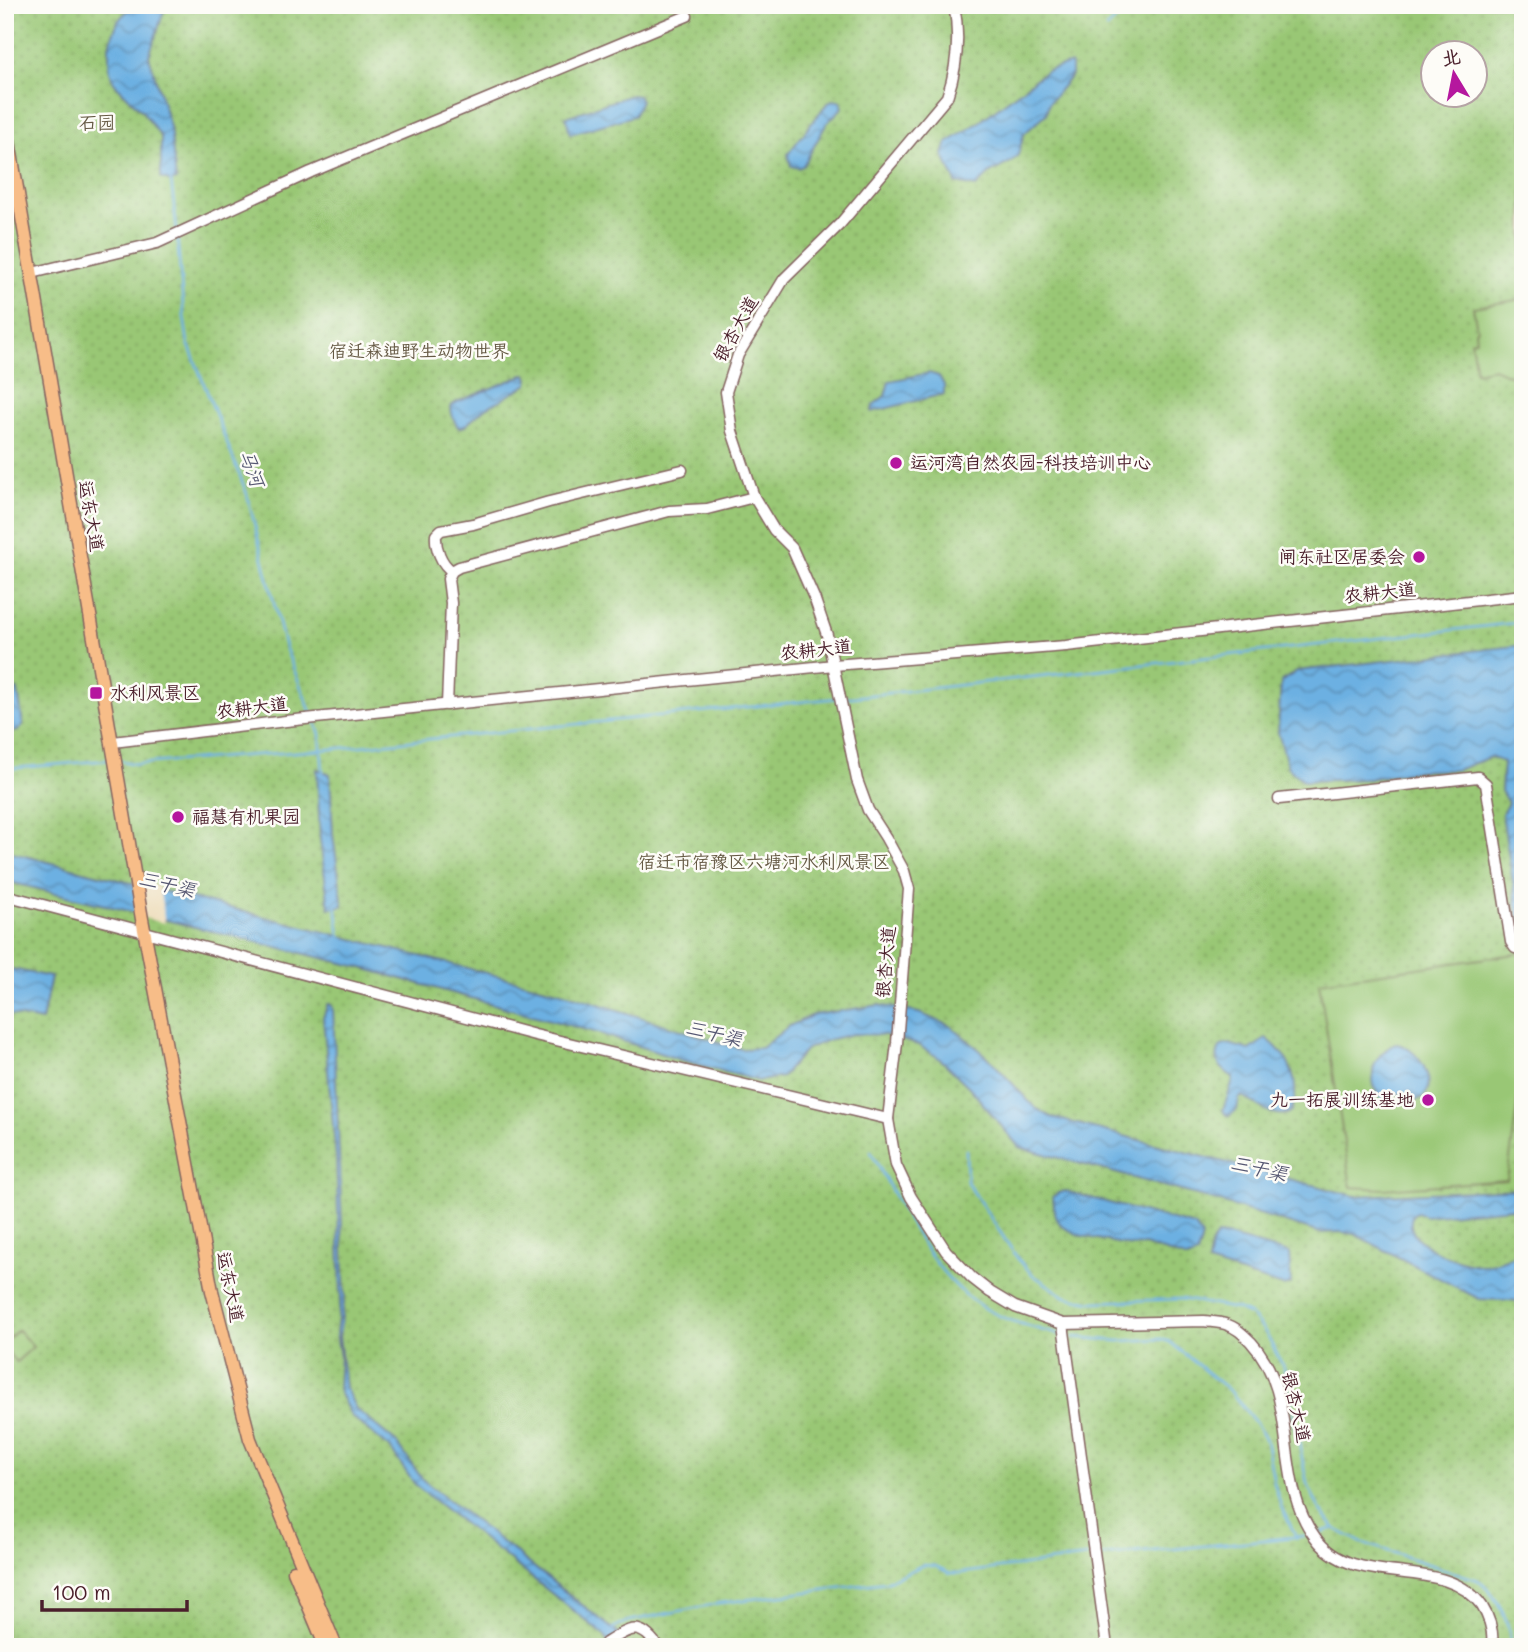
<svg xmlns="http://www.w3.org/2000/svg" width="1528" height="1652" font-family="Mali,'LXGW WenKai TC',sans-serif">
  <style>
    .park { fill: url(#park-dots); stroke: #727350; stroke-width: 2; fill-rule: evenodd }
    .garden { fill: #99c774; stroke: #727350; stroke-width: 2 }
    .water { fill: url(#water-waves); stroke: #5b6886; stroke-width: 2; fill-rule: evenodd }
    .pier { fill: #efe0c1 }
    .lines { fill: none; stroke-linecap: round; stroke-linejoin: round }
    .stream { stroke: #6cb0e2; stroke-width: 2.5 }
    .minor-casing { stroke: #846360; stroke-width: 13 }
    .major-casing { stroke: #846360; stroke-width: 15 }
    .minor { stroke: #fff; stroke-width: 10 }
    .major { stroke: #f7bd88; stroke-width: 12 }
    .poi-dot { fill: #b5179e; stroke: #fdfcf7; stroke-width: 2.5 }
    .labels { text-anchor: middle; stroke-width: 5; stroke-linejoin: round; paint-order: stroke }
    .park-label { font-size: 18px; fill: #665a45; stroke: #fdfcf7 }
    .street-label { font-size: 18px; fill: #4a1f2b; stroke: #fdfcf7 }
    .poi-label { font-size: 18px; fill: #4a1f2b; stroke: #fdfcf7; text-anchor: start }
    .water-label { font-size: 19px; font-style: italic; fill: #585974; stroke: #fdfcf7 }
  </style>
  <defs>
    <pattern id="park-dots" width="8" height="8" patternUnits="userSpaceOnUse" patternTransform="scale(1.75)"><rect width="8" height="8" fill="#99c774"/><path d="M2 2h.1M6 6h.1" fill="none" stroke="#85aa65" stroke-width="1.8" stroke-linecap="round"/></pattern>
    <pattern id="water-waves" width="16" height="10" patternUnits="userSpaceOnUse" patternTransform="scale(1.75)"><rect width="16" height="10" fill="#6cb0e2"/><path d="M0 5q4-4 8 0t8 0" fill="none" stroke="#5b8fb7"/></pattern>
  </defs>
  <rect width="100%" height="100%" fill="#fdfcf7"/>
  <filter id="ink" filterUnits="userSpaceOnUse"><feTurbulence type="fractalNoise" baseFrequency=".0143" numOctaves="2"/><feDisplacementMap in="SourceGraphic" scale="14" xChannelSelector="R" yChannelSelector="G"/><feConvolveMatrix kernelMatrix="1 2 1 2 8 2 1 2 1" color-interpolation-filters="sRGB"/></filter>
  <filter id="wash" filterUnits="userSpaceOnUse"><feTurbulence type="fractalNoise" baseFrequency=".00686" numOctaves="4" result="noise"/><feDisplacementMap in="SourceGraphic" scale="28" xChannelSelector="R" yChannelSelector="G"/><feGaussianBlur stdDeviation="1.57" result="paint"/><feColorMatrix in="noise" values="0 0 0 0 0 0 0 0 0 0 0 0 0 0 0 0 0 1.4 0 .05"/><feComposite in="paint" operator="in"/></filter>
  <g filter="url(#wash)">
    <rect width="100%" height="100%" fill="#efe0c1"/>
    <path class="park" d="M5,5H1523V1647H5ZM1434,52H1476V94H1434Z"/>
    <g class="garden">
      <polygon points="1523,299 1523,381 1494,368 1476,372 1471,341 1476,340 1475,331 1477,329 1473,307"/>
      <polygon points="1523,953 1523,1065 1507,1180 1383,1189 1351,1187 1319,982"/>
      <polygon points="18,1330 33,1347 16,1362 5,1350 5,1342"/>
    </g>
    <g class="water">
      <polygon points="132,5 166,5 149,56 170,127 176,180 171,182 161,178 161,137 142,111 118,87 112,79 109,67 109,45 118,21"/>
      <polygon points="1068,64 1071,64 1071,76 1049,103 1046,114 1024,134 1018,155 1011,162 990,173 976,187 956,183 943,154 947,143 978,123 1046,71"/>
      <polygon points="631,95 638,96 641,100 634,116 570,134 566,117"/>
      <polygon points="832,100 840,101 843,107 827,123 803,166 798,168 791,166 788,154 825,106"/>
      <polygon points="929,373 939,376 944,385 944,394 872,412 873,405 885,396 889,381"/>
      <path d="M526,374L529,378L528,384L483,410L465,426L459,428C454,422 451,414 451,406L457,402Z"/>
      <polygon points="1523,645 1523,940 1522,940 1502,814 1508,803 1501,791 1503,762 1490,757 1457,770 1414,771 1369,779 1304,781 1288,768 1278,732 1281,682 1297,671"/>
      <polygon points="5,687 18,690 23,725 17,731 5,734"/>
      <polygon points="317,769 330,774 333,835 343,906 329,908 320,840"/>
      <path d="M5,851L558,991L741,1049L761,1048L789,1026L813,1015L879,1005L919,1013L951,1026L988,1057L1034,1107L1051,1117L1355,1196L1523,1189V1303C1513,1298 1491,1301 1479,1299L1354,1234L1339,1232L1320,1233L1204,1197L1019,1147L969,1087L939,1058L918,1045L885,1035L853,1034L828,1040L806,1049L782,1077L759,1081L681,1060L601,1034L355,966L5,881ZM1513,1208C1528,1216 1519,1244 1512,1257C1502,1260 1490,1266 1479,1265C1458,1263 1399,1243 1413,1214L1418,1212L1425,1216Z"/>
      <polygon points="7,968 51,977 42,1021 5,1014"/>
      <polygon points="328,1004 330,1004 333,1008 345,1296 339,1336 345,1387 356,1409 397,1443 423,1480 619,1634 628,1647 611,1647 604,1635 415,1485 390,1448 351,1416 338,1390 340,1356 336,1333 341,1296 336,1158 323,1018"/>
      <path d="M1266,1038C1290,1056 1302,1083 1291,1112C1274,1121 1257,1104 1242,1096L1239,1099L1237,1110L1229,1116L1225,1114L1223,1110L1233,1081V1077C1221,1069 1212,1061 1221,1046L1229,1044L1250,1050Z"/>
      <path d="M1396,1044C1419,1045 1448,1097 1411,1101L1400,1093L1383,1099C1371,1092 1370,1069 1378,1058C1383,1051 1389,1047 1396,1044Z"/>
      <polygon points="1065,1191 1195,1226 1202,1237 1197,1255 1188,1259 1144,1245 1131,1246 1078,1235 1062,1226 1058,1221 1055,1214 1053,1197 1058,1193"/>
      <polygon points="1217,1235 1227,1236 1289,1253 1291,1284 1283,1286 1208,1263 1211,1245"/>
    </g>
    <polygon class="pier" points="134,880 159,886 165,923 140,917"/>
    <g class="lines">
      <g class="stream">
        <polyline points="1107,28 1131,5"/>
        <polyline points="171,181 177,230"/>
        <polyline points="177,236 184,317 188,343 247,494 285,647 312,715"/>
        <polyline points="844,698 1523,622"/>
        <polyline points="315,722 320,734 323,773"/>
        <polyline points="122,761 136,764 321,750 838,698"/>
        <polyline points="5,769 108,760"/>
        <polyline points="336,905 340,937"/>
        <path d="M966,1150L967,1182L1018,1259L1033,1275L1066,1297L1091,1302L1182,1299L1237,1309L1250,1315L1264,1330L1284,1368L1307,1483L1318,1506L1334,1528L1360,1542L1478,1580C1497,1597 1511,1620 1510,1647"/>
        <path d="M871,1152C899,1203 934,1282 988,1310C1009,1322 1035,1328 1059,1335"/>
        <polyline points="1073,1337 1119,1341 1161,1339 1170,1342 1231,1392 1255,1422 1266,1440 1274,1483 1282,1509 1297,1538"/>
        <polyline points="1321,1532 1334,1528"/>
        <polyline points="1103,1556 1304,1536"/>
        <polyline points="613,1629 629,1621 720,1603 886,1582 923,1565 935,1566 950,1573 961,1573 1087,1557"/>
      </g>
    </g>
  </g>
  <g filter="url(#ink)">
    <g class="lines">
      <g class="minor-casing">
        <g id="minor">
          <path d="M954,5C960,36 957,68 947,97L840,224L784,279L738,355L726,392L732,431L754,497L774,530L792,548L815,600L827,635L857,780L868,810L886,838L904,871L909,889L897,1043L888,1119L896,1165L911,1197L946,1251L972,1278L990,1292L1015,1307L1063,1324L1204,1321C1211,1322 1218,1322 1225,1324C1236,1327 1243,1334 1251,1342C1301,1396 1272,1480 1315,1537C1324,1550 1338,1559 1353,1564C1395,1578 1454,1566 1482,1606C1490,1619 1494,1632 1492,1647"/>
          <polyline points="32,273 157,243 311,172 687,16"/>
          <path d="M452,571C441,564 435,547 436,535L441,530L473,524L549,502L682,470"/>
          <polyline points="447,705 451,603 448,579 452,571 459,567 669,511 707,509 754,497"/>
          <polyline points="113,742 286,721 834,665 1066,646 1523,595"/>
          <polyline points="1279,799 1478,777 1486,784 1511,942 1515,948 1523,949"/>
          <polyline points="5,895 535,1035 888,1119"/>
          <polyline points="1063,1324 1107,1647"/>
          <path d="M606,1643C630,1628 640,1621 658,1647"/>
        </g>
      </g>
      <g class="major-casing">
        <g id="major">
          <polyline points="5,118 142,919 212,1291 250,1439 336,1647"/>
          <polyline points="294,1571 325,1645"/>
        </g>
      </g>
      <use href="#minor" class="minor"/>
      <use href="#major" class="major"/>
    </g>
  </g>
  <g class="poi-dot">
    <circle cx="896" cy="463" r="7"/>
    <circle cx="1419" cy="557" r="7"/>
    <rect x="89" y="686" width="14" height="14" rx="3.5"/>
    <circle cx="178" cy="817" r="7"/>
    <circle cx="1428" cy="1100" r="7"/>
  </g>
  <g class="labels">
    <g class="park-label">
      <text x="97" y="129">石园</text>
      <text x="419" y="357">宿迁森迪野生动物世界</text>
      <text x="764" y="868">宿迁市宿豫区六塘河水利风景区</text>
    </g>
    <g class="street-label">
      <text transform="translate(736 329) rotate(-61)" y="6">银杏大道</text>
      <text transform="translate(91 516) rotate(80)" y="6">运东大道</text>
      <text transform="translate(1380 593) rotate(-6)" y="6">农耕大道</text>
      <text transform="translate(816 650) rotate(-6)" y="6">农耕大道</text>
      <text transform="translate(252 708) rotate(-7)" y="6">农耕大道</text>
      <text transform="translate(886 962) rotate(-85)" y="6">银杏大道</text>
      <text transform="translate(230 1287) rotate(78)" y="6">运东大道</text>
      <text transform="translate(1296 1407) rotate(77)" y="6">银杏大道</text>
    </g>
    <g class="poi-label">
      <text x="910" y="469">运河湾自然农园-科技培训中心</text>
      <text x="1405" y="563" text-anchor="end">闸东社区居委会</text>
      <text x="110" y="699">水利风景区</text>
      <text x="192" y="823">福慧有机果园</text>
      <text x="1414" y="1106" text-anchor="end">九一拓展训练基地</text>
    </g>
    <g class="water-label">
      <text transform="translate(252 468) rotate(69)" y="7">马河</text>
      <text transform="translate(167 884) rotate(14)" y="7">三干渠</text>
      <text transform="translate(714 1033) rotate(14)" y="7">三干渠</text>
      <text transform="translate(1259 1168) rotate(13)" y="7">三干渠</text>
    </g>
  </g>
  <rect width="1528" height="1652" fill="none" stroke="#fdfcf7" stroke-width="28"/>
  <g transform="translate(1454 74) rotate(350)"><circle r="33" fill="#fdfcf7" stroke="#b5a4a5" stroke-width="2"/>
  <path d="M0-5L12 26L0 18L-12 26Z" fill="#b5179e"/>
  <text y="-10" font-size="19" font-weight="bold" text-anchor="middle" fill="#4a1f2b">北</text>
  </g>
  <path d="M42 1600v10h145v-10" fill="none" stroke="#4a1f2b" stroke-width="3.5"/>
  <text x="52" y="1600" font-size="21" fill="#4a1f2b" stroke="#fdfcf7" stroke-width="5" paint-order="stroke">100 m</text>
</svg>
